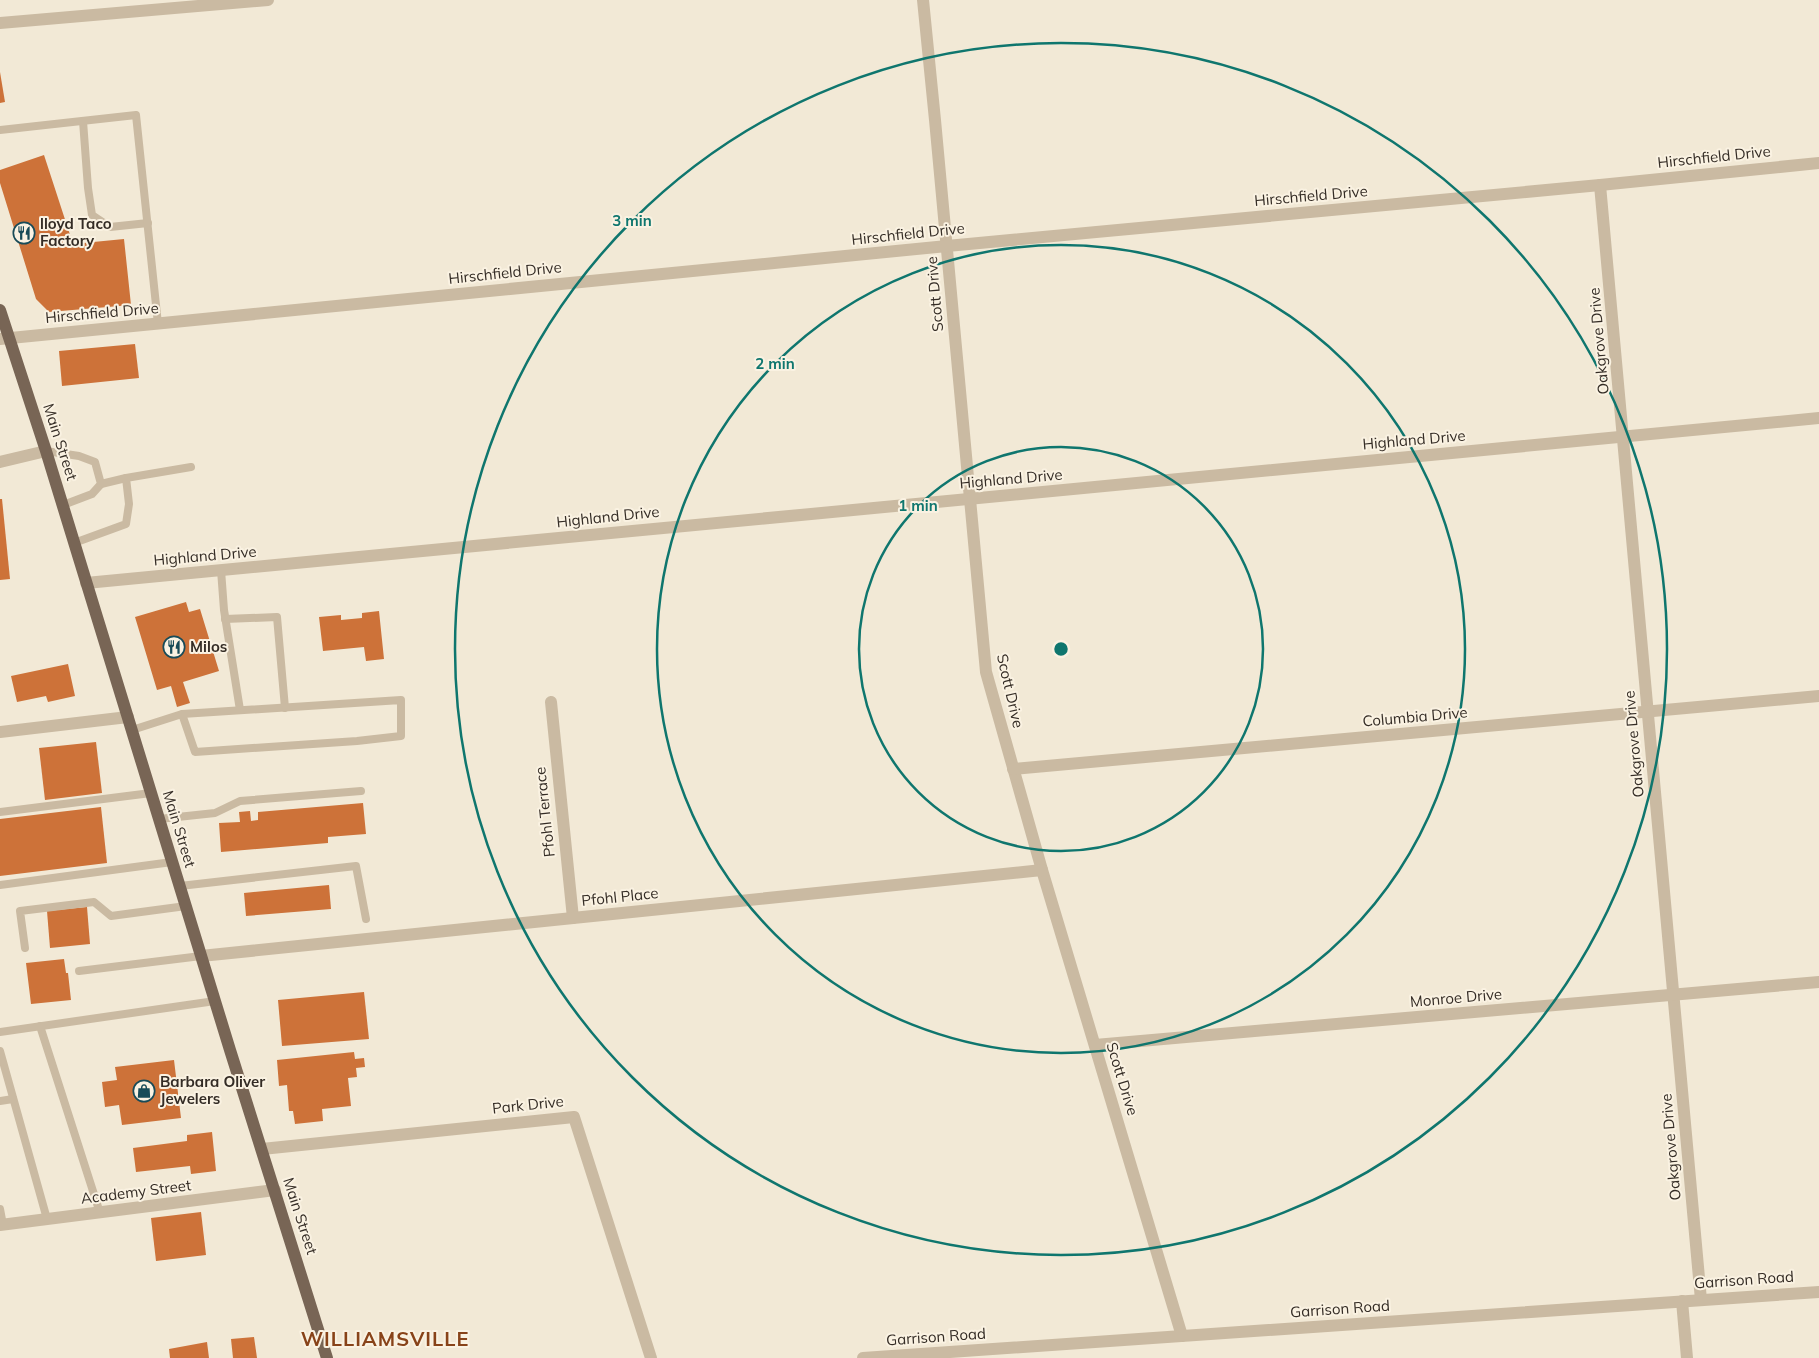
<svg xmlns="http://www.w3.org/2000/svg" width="1819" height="1358" font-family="Mulish,sans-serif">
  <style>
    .building { fill: #cd7239 }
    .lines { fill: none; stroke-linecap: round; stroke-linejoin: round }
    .service { stroke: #cabaa2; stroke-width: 8 }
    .minor { stroke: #cabaa2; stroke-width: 12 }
    .tertiary { stroke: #cabaa2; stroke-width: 12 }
    .primary { stroke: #786555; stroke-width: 12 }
    .ring { fill: none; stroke: #0f766e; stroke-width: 2.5 }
    .labels { text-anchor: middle; stroke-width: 4; stroke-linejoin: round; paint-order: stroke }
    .street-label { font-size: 15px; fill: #342c25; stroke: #faf2e2 }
    .poi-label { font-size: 15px; font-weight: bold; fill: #342c25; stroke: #faf2e2; text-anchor: start }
    .district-label { font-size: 20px; font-weight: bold; letter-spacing: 1px; fill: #884319; stroke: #faf2e2 }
    .centre { fill: #0f766e; stroke: #faf2e2; stroke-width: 2.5 }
    .ring-label { font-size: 15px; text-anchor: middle; font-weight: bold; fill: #0f766e; stroke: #faf2e2; stroke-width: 4; stroke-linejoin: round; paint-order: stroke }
  </style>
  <rect width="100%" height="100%" fill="#f2e9d6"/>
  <g class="building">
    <polygon points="0,72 5,102 0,103"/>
    <polygon points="44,155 73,244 124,239 131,305 49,312 36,299 0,183 0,170"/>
    <polygon points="135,344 139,378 62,386 59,351"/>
    <polygon points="0,499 2,499 10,579 0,580"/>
    <polygon points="186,602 189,612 200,609 219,671 183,682 190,703 177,707 171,686 157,690 135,617"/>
    <polygon points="379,611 384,659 366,661 364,647 323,651 319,617 341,615 341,620 362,618 362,613"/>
    <polygon points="68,664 75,696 48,702 46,696 17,702 11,676"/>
    <polygon points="96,742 102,793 45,800 39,748"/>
    <polygon points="363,803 366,834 328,837 328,843 221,852 219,823 240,822 239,812 250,811 251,821 258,820 258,812"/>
    <polygon points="101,807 107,863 0,876 0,819"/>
    <polygon points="329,885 331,909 246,916 244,893"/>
    <polygon points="87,907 90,944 50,948 47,911"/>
    <polygon points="64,959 66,973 68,973 71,1000 31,1004 26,963"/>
    <polygon points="364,992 369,1039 282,1046 278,1000"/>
    <polygon points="354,1052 355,1059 364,1058 365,1067 356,1068 357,1077 348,1078 351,1106 322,1109 323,1121 295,1124 293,1111 289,1111 287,1085 279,1086 277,1060"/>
    <polygon points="174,1060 181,1118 122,1125 119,1105 105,1107 102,1082 117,1080 115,1067"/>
    <polygon points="212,1132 216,1171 191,1174 190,1166 136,1172 133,1148 187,1141 187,1135"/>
    <polygon points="201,1212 206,1255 156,1261 151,1218"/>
    <polygon points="254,1337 257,1358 233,1358 231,1339"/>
    <polygon points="207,1342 209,1358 170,1358 169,1349"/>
  </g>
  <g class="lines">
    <g class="service">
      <polyline points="83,121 88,188 92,215 110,227 148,223"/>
      <polyline points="0,130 136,115 158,324"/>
      <polyline points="46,451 79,456 95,462 101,484 92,494 63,505"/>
      <polyline points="101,484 126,478"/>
      <polyline points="74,543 126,524 129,504 126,478 191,467"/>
      <polyline points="221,570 224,610 240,710"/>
      <polyline points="225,619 277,617 285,708"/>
      <polyline points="132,730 182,714 195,752 357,741 401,736 401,700 182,714"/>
      <polyline points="0,812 151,793"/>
      <polyline points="159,819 215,813 240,801 361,791"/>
      <polyline points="0,885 172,862"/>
      <polyline points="180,886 356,866 366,919"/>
      <polyline points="25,948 20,911 94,902 111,916 186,906"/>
      <polyline points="79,971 201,956"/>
      <polyline points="40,1026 100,1213"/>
      <polyline points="0,1032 215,1001"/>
      <polyline points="0,1051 47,1219"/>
      <polyline points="0,1101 13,1099"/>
      <polyline points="0,1209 3,1225"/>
    </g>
    <g class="minor">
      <polyline points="923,0 935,120 986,672 1042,870 1182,1336"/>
      <polyline points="0,23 268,0"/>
      <polyline points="1600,185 1701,1300"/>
      <polyline points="0,339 947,246 1600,185 1819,163"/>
      <polyline points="0,462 46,451"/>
      <polyline points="86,583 1819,418"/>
      <polyline points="551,702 573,918"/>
      <polyline points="0,732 128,717"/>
      <polyline points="1013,769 1819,696"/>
      <polyline points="201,956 1042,870"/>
      <polyline points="1095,1045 1819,982"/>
      <polyline points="262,1149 574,1117 651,1358"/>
      <polyline points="0,1225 275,1190"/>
      <polyline points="1682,1301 1687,1358"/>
    </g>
    <polyline class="tertiary" points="863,1358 1819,1292"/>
    <polyline class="primary" points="0,310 46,451 230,1050 327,1358"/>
  </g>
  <g class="ring">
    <circle cx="1061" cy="649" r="202"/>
    <circle cx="1061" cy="649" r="404"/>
    <circle cx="1061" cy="649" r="606"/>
  </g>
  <defs>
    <g id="restaurant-ring" transform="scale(1.125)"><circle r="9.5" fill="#faf2e2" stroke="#184b58" stroke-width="1.5"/><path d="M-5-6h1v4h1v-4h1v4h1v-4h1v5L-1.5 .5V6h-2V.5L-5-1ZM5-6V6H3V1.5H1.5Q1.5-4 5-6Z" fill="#184b58"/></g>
    <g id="shop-ring" transform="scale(1.125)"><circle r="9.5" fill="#faf2e2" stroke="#184b58" stroke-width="1.5"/><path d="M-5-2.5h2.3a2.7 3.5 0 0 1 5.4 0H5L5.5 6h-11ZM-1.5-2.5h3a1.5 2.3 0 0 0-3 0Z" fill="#184b58"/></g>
  </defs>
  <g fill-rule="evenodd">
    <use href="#restaurant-ring" x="24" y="233"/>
    <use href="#restaurant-ring" x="174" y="647"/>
    <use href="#shop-ring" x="144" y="1091"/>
  </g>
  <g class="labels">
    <g class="street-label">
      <text transform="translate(1714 157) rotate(-6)" y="5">Hirschfield Drive</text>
      <text transform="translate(1311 196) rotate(-5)" y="5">Hirschfield Drive</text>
      <text transform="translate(908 234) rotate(-6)" y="5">Hirschfield Drive</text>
      <text transform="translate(505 273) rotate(-6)" y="5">Hirschfield Drive</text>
      <text transform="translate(935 294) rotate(-95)" y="5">Scott Drive</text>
      <text transform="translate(102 313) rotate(-5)" y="5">Hirschfield Drive</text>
      <text transform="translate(1599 341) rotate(-95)" y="5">Oakgrove Drive</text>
      <text transform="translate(1414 440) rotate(-5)" y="5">Highland Drive</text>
      <text transform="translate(60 442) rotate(72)" y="5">Main Street</text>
      <text transform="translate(1011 479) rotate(-5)" y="5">Highland Drive</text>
      <text transform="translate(608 517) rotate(-6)" y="5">Highland Drive</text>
      <text transform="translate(205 556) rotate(-5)" y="5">Highland Drive</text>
      <text transform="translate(1010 691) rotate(77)" y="5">Scott Drive</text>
      <text transform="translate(1415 717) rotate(-5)" y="5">Columbia Drive</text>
      <text transform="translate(1634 744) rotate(-95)" y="5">Oakgrove Drive</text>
      <text transform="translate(545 812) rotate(-96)" y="5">Pfohl Terrace</text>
      <text transform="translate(179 829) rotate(73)" y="5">Main Street</text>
      <text transform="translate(620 897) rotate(-6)" y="5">Pfohl Place</text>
      <text transform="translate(1456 998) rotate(-5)" y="5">Monroe Drive</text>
      <text transform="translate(1122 1079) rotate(73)" y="5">Scott Drive</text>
      <text transform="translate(528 1105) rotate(-6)" y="5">Park Drive</text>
      <text transform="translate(1671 1147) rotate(-95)" y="5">Oakgrove Drive</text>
      <text transform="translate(136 1192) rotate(-7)" y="5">Academy Street</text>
      <text transform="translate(300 1216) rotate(72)" y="5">Main Street</text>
      <text transform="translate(1744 1280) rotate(-4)" y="5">Garrison Road</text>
      <text transform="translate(1340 1309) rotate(-4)" y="5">Garrison Road</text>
      <text transform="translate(936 1337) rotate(-4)" y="5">Garrison Road</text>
    </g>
    <g class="poi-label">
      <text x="40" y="229">lloyd Taco<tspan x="40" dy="17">Factory</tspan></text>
      <text x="190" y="652">Milos</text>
      <text x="160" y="1087">Barbara Oliver<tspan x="160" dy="17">Jewelers</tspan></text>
    </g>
    <g class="district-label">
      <text x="385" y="1346">WILLIAMSVILLE</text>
    </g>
  </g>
  <circle cx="1061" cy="649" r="8" class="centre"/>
  <g class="ring-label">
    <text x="632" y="226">3 min</text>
    <text x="775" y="369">2 min</text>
    <text x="918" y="511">1 min</text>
  </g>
</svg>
